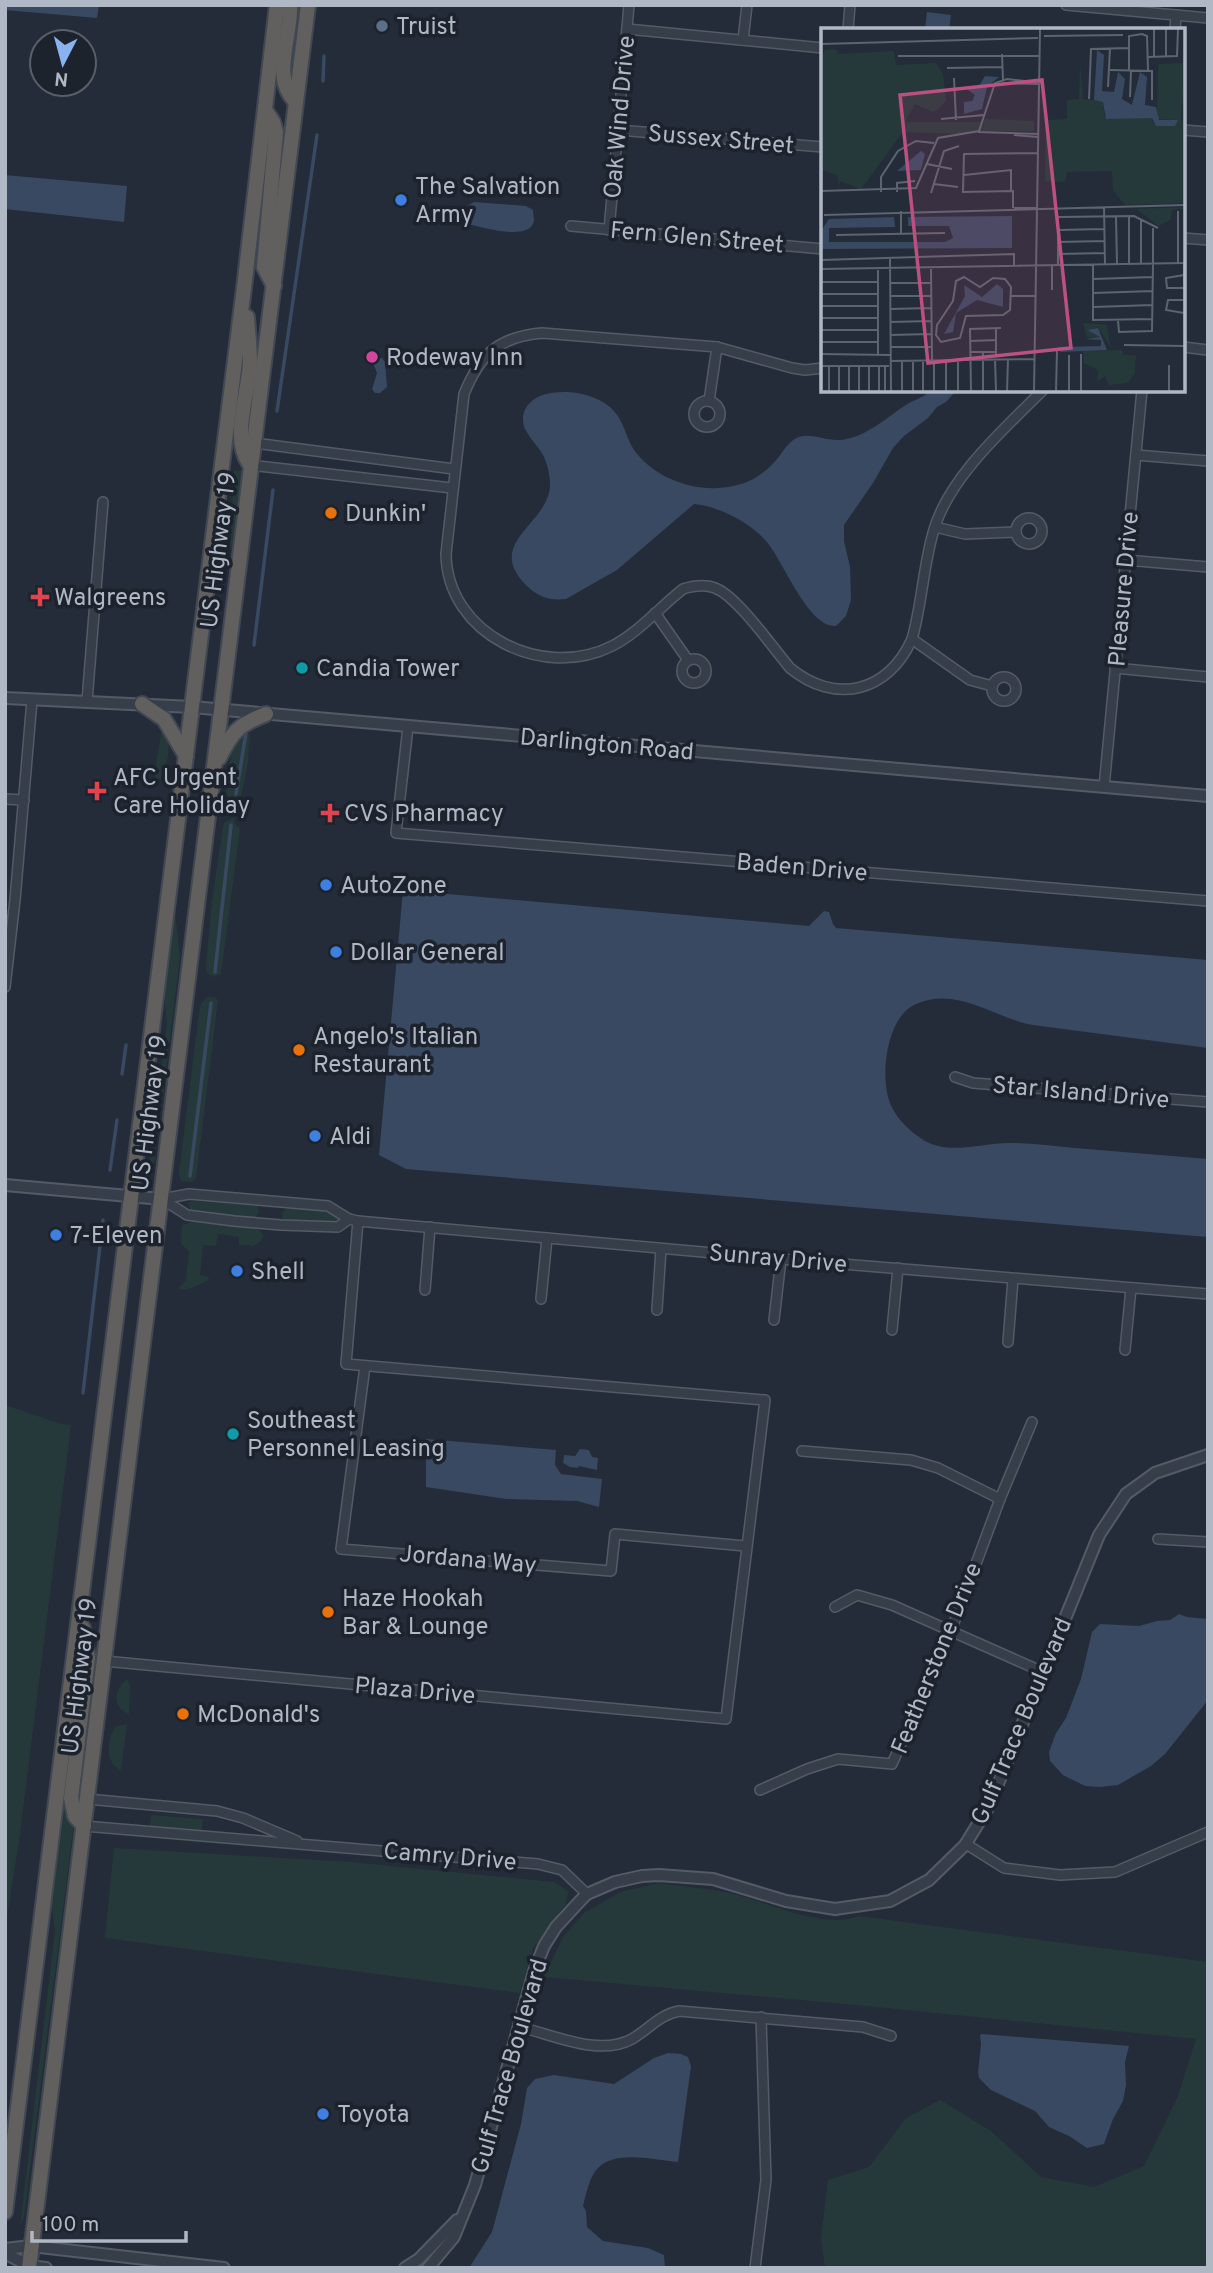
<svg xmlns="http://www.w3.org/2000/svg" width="1213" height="2273" font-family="Overpass,sans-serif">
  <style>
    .green { fill: #26393a }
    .water { fill: #394961 }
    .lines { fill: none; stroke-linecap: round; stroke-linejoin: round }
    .stream { stroke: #394961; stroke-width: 3.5 }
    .minor-casing { stroke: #545b66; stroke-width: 12 }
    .tertiary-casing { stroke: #545b66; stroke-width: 14 }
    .trunk-casing { stroke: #414853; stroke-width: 18 }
    .minor { stroke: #363e49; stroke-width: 9 }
    .tertiary { stroke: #363e49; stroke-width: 10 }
    .trunk { stroke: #61605e; stroke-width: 14 }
    .service-dot { fill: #5c6f8a; stroke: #1c232d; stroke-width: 2.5 }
    .shop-dot { fill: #3f7fe0; stroke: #1c232d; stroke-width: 2.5 }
    .hotel-dot { fill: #d1479c; stroke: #1c232d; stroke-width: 2.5 }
    .food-dot { fill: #e8710a; stroke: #1c232d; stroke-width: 2.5 }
    .health-dot { fill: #e0444e; stroke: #1c232d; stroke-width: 2.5 }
    .culture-dot { fill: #0f9aa8; stroke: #1c232d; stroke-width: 2.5 }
    .labels { text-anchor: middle; stroke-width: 7; stroke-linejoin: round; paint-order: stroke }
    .poi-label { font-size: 24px; fill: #b1b8c5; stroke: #1c232d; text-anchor: start }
    .street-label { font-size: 24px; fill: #b1b8c5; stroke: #1c232d }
    .inset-road { fill: none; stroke: #5c6470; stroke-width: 2 }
    .view { fill: #bc5080; fill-opacity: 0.15; stroke: #bc5080; stroke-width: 3.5 }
    .inset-edge { fill: none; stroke: #b1b8c5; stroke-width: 3.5 }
  </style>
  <rect width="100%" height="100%" fill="#232c38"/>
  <g class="green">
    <polygon points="234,470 242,471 232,548 230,548"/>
    <path d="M162,728C173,741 167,759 165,775L153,784Z"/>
    <polygon points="243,731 250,734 248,763 239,807 231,803 226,793 232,744"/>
    <polygon points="234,817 235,823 240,829 221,974 213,977 207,973 206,966 212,901 223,827 224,823"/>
    <polygon points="175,912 180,957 156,1151 153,1168 151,1170 149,1168 167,1024 164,996"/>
    <polygon points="208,997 214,997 218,1000 196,1178 192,1182 181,1181 179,1173 199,1013 201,1003"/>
    <polygon points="191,1201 254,1205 258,1207 259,1212 256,1217 251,1218 190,1209 188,1203"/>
    <polygon points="290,1208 332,1212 339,1218 337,1223 286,1221 282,1218 282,1213 286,1209"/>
    <path d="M192,1222L258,1229L263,1234C263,1241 257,1245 250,1247V1245H239V1237L218,1234L216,1246L203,1245L200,1275L208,1277L209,1280L189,1289H178L186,1280L189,1252L181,1243L182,1225Z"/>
    <polygon points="5,1405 61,1424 71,1425 19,1841 5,1930"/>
    <path d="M127,1679L130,1686L129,1714C111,1707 114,1689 127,1679Z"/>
    <path d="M127,1724L121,1770C104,1763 107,1740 115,1727Z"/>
    <polygon points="65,1805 74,1823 24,2217 20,2226 55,1931 52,1907"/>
    <polygon points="151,1815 203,1819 202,1831 150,1826"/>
    <polygon points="114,1848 351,1862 554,1882 568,1891 566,1904 533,1948 520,1993 105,1938"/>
    <path d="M659,1883C684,1887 710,1888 734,1894C769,1903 825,1930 859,1916L1208,1962V2268H825L821,2239L828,2180L869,2167L906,2118L940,2100L991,2131L1041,2177L1094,2187L1144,2166L1178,2096L1196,2039L867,2006L544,1977L563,1937L584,1913L620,1892Z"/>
  </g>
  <g class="water">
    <polygon points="5,5 99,5 97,18 5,10"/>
    <polygon points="927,12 951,15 949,30 929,28 925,30"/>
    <polygon points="5,175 127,186 124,222 5,209"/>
    <path d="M474,202L526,206L533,210C533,211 534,220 534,221C530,242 481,227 468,224L466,217L469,205Z"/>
    <polygon points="376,358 382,358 385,362 387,387 380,393 375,393 372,389 377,373 373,363"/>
    <path d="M931,390H957L946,402L937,407L928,418L904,436L893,448L873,483L844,525V541L850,567L851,600L846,616L836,626C808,628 783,560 766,541C751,523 718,506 694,504L617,570L566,599C551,601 538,597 527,586C483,543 548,525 550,486C550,476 548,465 543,455C538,446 530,439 525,429C518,412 530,398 546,394C570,388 604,395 618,416C625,427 627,439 634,450C655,479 697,494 733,486C751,483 765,473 777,459C783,452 789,440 799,437C811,433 826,441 840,440C866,438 888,416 909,403C917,399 926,396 931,390Z"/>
    <path d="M403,890L809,926L824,911L829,912L833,924L836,928L1208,960V1048L1033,1025C993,1018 959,986 916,1004C887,1016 880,1073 889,1100C894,1117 912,1134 927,1142C953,1155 985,1142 1012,1143C1033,1143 1054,1146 1075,1148C1119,1152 1164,1155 1208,1159V1237L406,1169L379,1155Z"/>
    <polygon points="426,1439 556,1450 555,1465 561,1474 602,1479 599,1507 577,1501 506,1499 426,1487"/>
    <polygon points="580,1449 589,1450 592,1457 598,1458 597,1470 579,1466 578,1468 570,1467 563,1463 564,1455 575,1456"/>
    <polygon points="1179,1614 1187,1617 1208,1619 1208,1700 1165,1754 1151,1766 1118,1785 1100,1787 1085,1786 1063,1775 1050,1761 1049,1752 1056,1733 1066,1718 1081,1679 1092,1632 1100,1624 1139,1626 1157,1621 1170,1620"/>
    <polygon points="982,2034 1129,2046 1125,2062 1126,2085 1123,2101 1113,2119 1104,2144 1087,2148 1069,2136 1049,2127 1035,2111 991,2090 979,2078 978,2072 981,2044 980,2035"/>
    <path d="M668,2053L681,2054L688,2057L691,2066L678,2162C654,2160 615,2149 597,2169C589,2178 586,2195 583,2206L586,2211L587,2227L603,2241L648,2248L664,2255L665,2268H469L492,2232L521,2124L527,2088L535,2079L554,2075L614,2084L654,2058Z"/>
  </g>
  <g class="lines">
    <g class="stream">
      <polyline points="323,81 324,56"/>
      <polyline points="277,411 317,135"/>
      <polyline points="254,645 273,490"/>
      <polyline points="236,794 246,733"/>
      <polyline points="215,972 231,825"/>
      <polyline points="122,1074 126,1045"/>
      <polyline points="110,1170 117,1120"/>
      <polyline points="190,1176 211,1003"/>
      <polyline points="83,1393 103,1220"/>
    </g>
    <g class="minor-casing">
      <g id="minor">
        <polyline points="1066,5 1208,18"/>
        <polyline points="627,29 823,48"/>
        <polyline points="848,30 850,5"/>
        <polyline points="1175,30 1176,15"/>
        <polyline points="743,40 747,5"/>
        <polyline points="618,130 823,147"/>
        <polyline points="1183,130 1208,132"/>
        <polyline points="571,226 823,249"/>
        <polyline points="609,230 629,5"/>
        <polyline points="1183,238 1208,240"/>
        <polyline points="1183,347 1208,350"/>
        <path d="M823,368L805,370L792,368L717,347L542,333C497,337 480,355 464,394L446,554C447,634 543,681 612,646C638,633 660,607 683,589C693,586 704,584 715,588C737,596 773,648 790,668C835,705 888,693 912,639C922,604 923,568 933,533C947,479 1004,429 1043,390"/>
        <polyline points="709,401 717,347"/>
        <circle cx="707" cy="414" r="13"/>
        <polyline points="254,443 454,469"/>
        <polyline points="1136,455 1208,461"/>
        <polyline points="250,465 452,488"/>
        <circle cx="1029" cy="531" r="13"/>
        <polyline points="935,527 965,534 1016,532"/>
        <polyline points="1126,560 1208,567"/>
        <polyline points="655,613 688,660"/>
        <polyline points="912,639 970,680 992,686"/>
        <circle cx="694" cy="671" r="12"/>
        <polyline points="1115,668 1208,677"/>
        <circle cx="1004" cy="689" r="12"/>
        <polyline points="87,701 103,502"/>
        <polyline points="408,727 396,833 1208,901"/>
        <polyline points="1104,787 1142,390"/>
        <polyline points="5,799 24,800"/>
        <polyline points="5,987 15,900 32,700"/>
        <polyline points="955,1077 973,1083 1208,1102"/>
        <polyline points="162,1199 189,1194 328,1206 349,1219 358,1221 781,1259 1208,1294"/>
        <polyline points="162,1199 187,1215 234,1221 281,1225 338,1227 349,1219"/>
        <polyline points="425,1290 430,1227"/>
        <polyline points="541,1299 547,1238"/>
        <polyline points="657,1310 661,1249"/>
        <polyline points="774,1320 781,1259"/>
        <polyline points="892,1330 898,1268"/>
        <polyline points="1008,1342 1013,1279"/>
        <polyline points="1125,1350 1131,1288"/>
        <polyline points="365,1366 341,1549 611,1571 615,1534 745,1546"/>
        <polyline points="802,1451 911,1460 938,1468 1000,1499"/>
        <polyline points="1158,1539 1208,1542"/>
        <polyline points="835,1607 857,1595 892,1605 1043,1672"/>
        <polyline points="104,1661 726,1719 765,1400 346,1364 358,1221"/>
        <polyline points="760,1790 807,1769 838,1759 892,1764 951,1631 1000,1499 1032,1422"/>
        <polyline points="87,1799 217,1811 243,1818 297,1841"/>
        <polyline points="84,1826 538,1864 562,1870 587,1894"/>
        <polyline points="966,1844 1004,1868 1060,1875 1115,1872 1208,1832"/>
        <path d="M520,2027C554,2035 599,2057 632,2039C649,2029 659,2015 679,2011L863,2027L891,2036"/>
        <polyline points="755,2268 766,2180 761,2017"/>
      </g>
    </g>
    <g class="tertiary-casing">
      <g id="tertiary">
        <polyline points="5,698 192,707 1208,796"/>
        <polyline points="5,1185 162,1199"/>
        <polyline points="5,2249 31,2246 224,2268"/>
        <polyline points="5,2253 29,2266 46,2268"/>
        <polyline points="405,2268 419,2259 457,2220"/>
        <polyline points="428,2268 454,2237 475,2185 534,1971 544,1946 556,1927 580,1901 587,1894 615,1882 642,1876 659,1875 713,1879 786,1901 835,1909 890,1901 929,1880 965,1845 989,1806 1099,1535 1126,1494 1155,1473 1208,1455"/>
      </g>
    </g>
    <g class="trunk-casing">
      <g id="trunk">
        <path d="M290,5C292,36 270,77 296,102"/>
        <polyline points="265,110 273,122 276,132 264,267 274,286"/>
        <path d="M247,317C248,332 250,347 250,362C249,394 230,437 250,465"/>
        <polyline points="142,704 164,719 186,756"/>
        <path d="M219,758C232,732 238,725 266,714"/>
        <polyline points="83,1628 88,1658 71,1798 75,1816 84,1826"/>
        <polyline points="5,2212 244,288 277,5"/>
        <polyline points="29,2268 308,5"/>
      </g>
    </g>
    <use href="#minor" class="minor"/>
    <use href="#tertiary" class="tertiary"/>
    <use href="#trunk" class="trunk"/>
  </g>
  <circle class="service-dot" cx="382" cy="26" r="7"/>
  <g class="shop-dot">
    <circle cx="401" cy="200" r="7"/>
    <circle cx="326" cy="885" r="7"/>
    <circle cx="336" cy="952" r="7"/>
    <circle cx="315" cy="1136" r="7"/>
    <circle cx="56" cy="1235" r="7"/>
    <circle cx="237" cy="1271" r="7"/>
    <circle cx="323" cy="2114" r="7"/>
  </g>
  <circle class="hotel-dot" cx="372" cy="357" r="7"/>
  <g class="food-dot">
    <circle cx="331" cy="513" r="7"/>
    <circle cx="299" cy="1050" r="7"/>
    <circle cx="328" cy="1612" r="7"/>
    <circle cx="183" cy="1714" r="7"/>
  </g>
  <g class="health-dot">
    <path d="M36.5 586.5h7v7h7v7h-7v7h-7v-7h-7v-7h7z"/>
    <path d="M93.5 780.5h7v7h7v7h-7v7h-7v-7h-7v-7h7z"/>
    <path d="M326.5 802.5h7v7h7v7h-7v7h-7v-7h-7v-7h7z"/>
  </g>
  <g class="culture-dot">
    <circle cx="302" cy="668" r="7"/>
    <circle cx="233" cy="1434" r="7"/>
  </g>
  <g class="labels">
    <g class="poi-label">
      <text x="396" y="34">Truist</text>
      <text x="415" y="194">The Salvation<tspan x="415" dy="28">Army</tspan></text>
      <text x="386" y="365">Rodeway Inn</text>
      <text x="345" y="521">Dunkin'</text>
      <text x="54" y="605">Walgreens</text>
      <text x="316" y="676">Candia Tower</text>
      <text x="113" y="785">AFC Urgent<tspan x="113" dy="28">Care Holiday</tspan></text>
      <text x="344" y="821">CVS Pharmacy</text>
      <text x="340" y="893">AutoZone</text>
      <text x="350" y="960">Dollar General</text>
      <text x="313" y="1044">Angelo's Italian<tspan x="313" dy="28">Restaurant</tspan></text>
      <text x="329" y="1144">Aldi</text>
      <text x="70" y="1243">7-Eleven</text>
      <text x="251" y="1279">Shell</text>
      <text x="247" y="1428">Southeast<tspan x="247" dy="28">Personnel Leasing</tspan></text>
      <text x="342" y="1606">Haze Hookah<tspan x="342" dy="28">Bar &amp; Lounge</tspan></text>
      <text x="197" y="1722">McDonald's</text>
      <text x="337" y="2122">Toyota</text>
    </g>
    <g class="street-label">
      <text transform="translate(619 117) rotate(-85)" y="8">Oak Wind Drive</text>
      <text transform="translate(721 139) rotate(5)" y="8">Sussex Street</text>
      <text transform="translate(697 237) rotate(5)" y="8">Fern Glen Street</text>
      <text transform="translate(218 550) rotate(-83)" y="8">US Highway 19</text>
      <text transform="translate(1123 589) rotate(-85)" y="8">Pleasure Drive</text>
      <text transform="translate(607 744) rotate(5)" y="8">Darlington Road</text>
      <text transform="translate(802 867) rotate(5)" y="8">Baden Drive</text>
      <text transform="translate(1081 1092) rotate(5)" y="8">Star Island Drive</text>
      <text transform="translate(149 1113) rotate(-83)" y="8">US Highway 19</text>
      <text transform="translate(778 1258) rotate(5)" y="8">Sunray Drive</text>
      <text transform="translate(468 1559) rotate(5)" y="8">Jordana Way</text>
      <text transform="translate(936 1658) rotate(-68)" y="8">Featherstone Drive</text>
      <text transform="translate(79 1676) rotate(-83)" y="8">US Highway 19</text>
      <text transform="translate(415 1690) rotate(5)" y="8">Plaza Drive</text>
      <text transform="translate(1021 1721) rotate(-67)" y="8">Gulf Trace Boulevard</text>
      <text transform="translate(450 1856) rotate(5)" y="8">Camry Drive</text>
      <text transform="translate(509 2066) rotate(-74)" y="8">Gulf Trace Boulevard</text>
    </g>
  </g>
  <g transform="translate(821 28)">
    <rect width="364" height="364" fill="#232c38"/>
    <path d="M363,1V58L360,91L364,93V175L304,177L292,162L291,143L246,144L244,154L224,153L225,92L246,91V72L258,71L259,33L262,71L282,73L283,88L331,90L332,95L354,97L357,92L336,91L337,36L362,35ZM14,21L18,26L73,23L75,37L115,35L122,46L125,73L113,84L94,76L84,94H161L157,102L140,106L82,104L40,161L19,153L18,162L17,148L0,141V30L4,22ZM164,91L213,93V103H159ZM364,179L363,211L362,181L351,182L350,191L338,198L315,181ZM262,295L286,297L290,320L277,299L266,302L278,309H266ZM302,322V327H315L314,345L307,355L288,357L284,348L276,354L277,342L263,335L262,323Z" fill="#26393a"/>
    <path d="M276,22L283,27L281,63L293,64L297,44L304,51L301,71L311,77L319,44L326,49L324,77L335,79L338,92H357L354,98H335L331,90L285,91L282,74L273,72ZM164,48L178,49L166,59L161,81L143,86V74L151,73L154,67L143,59L158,58ZM100,123L104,126L100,142L76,143ZM191,188V220L0,221V203L8,191L73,189L74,199L8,200V214H124L132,210L128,198H87V189ZM176,256L182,261V279L156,272L135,285L132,304L123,306L144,268L143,257L161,269ZM277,300L286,322L239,324L238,319L280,318V312L264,311L279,309L266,302Z" fill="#394961"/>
    <path class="inset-road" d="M345,1V29M223,8L302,7M0,16L217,10M181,26L182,52M77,28H218M327,29L356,28L357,1M333,29V1M126,40L181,39M289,42L331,43V72M308,42V8L321,6L326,8L327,42M133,50L135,92M180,55L217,56M287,59L289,20M309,69L310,42M268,71L270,21L308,20M120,91L163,87M157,104L217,106M193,107L217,109M106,136L131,141M143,147L190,142V163M113,156L137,159M0,163L95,160L117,110L158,103L174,55L186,51L222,55M60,164V149L77,123L95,113L113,115M76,164V155L94,153M110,165L123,123L138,118M283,179L284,237M192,180V163L142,164L143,126L217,125M193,180H215M80,183V205M357,183V235M3,187L364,177M295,189L296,236M308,189V236M320,192V236M332,200V236M237,202L283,201M15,207L124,205M237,214L283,213M237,226L284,225M69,229L70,363M0,232L193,226V239M363,236L364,363M272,237V292L332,291M231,238V262M237,238V189L313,188L337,200M0,241L364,235M110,241L111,332M57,242V326M363,247L345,250L346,260H363M143,249L159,259L172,250L184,251L190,259L189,282L182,287L145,288L139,310L120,314L115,307L116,297L132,273L135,253ZM272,251L332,249M0,254H57M69,255H110M272,265L332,263M0,266H57M69,268H110M190,268H214M363,272H347L345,282L363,285M0,278H57M272,279L332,277M69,281L110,280M0,290H57M297,292L298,304L331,303L332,236M69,294L110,293M175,300V328M0,302H57M69,307L110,306M149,313L175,312M0,314H57M303,317L363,318M69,319H111M149,324H175M162,324V363M0,326L69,327M248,327V363M174,331L175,363M113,332V363M125,332V363M137,332V363M70,333L213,331M102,333V363M81,334V363M0,338H68M8,338V363M18,338V363M28,338V363M38,338V363M48,338V363M58,338V363M64,338V363M92,363V334M150,363L149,301L180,300M186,363L187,331M213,363L219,1M235,363L236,323M260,363V326M348,363V337"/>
    <path class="view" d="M221,52L250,320L107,335L79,67Z"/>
    <rect width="364" height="364" class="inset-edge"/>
  </g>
  <rect width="1213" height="2273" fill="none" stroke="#b1b8c5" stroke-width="14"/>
  <g transform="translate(63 63) rotate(186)"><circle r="33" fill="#1c232d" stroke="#585f6a" stroke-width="2"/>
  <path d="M0-5L12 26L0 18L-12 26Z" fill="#8ab1f0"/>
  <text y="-10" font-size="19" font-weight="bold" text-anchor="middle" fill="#b1b8c5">N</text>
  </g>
  <path d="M32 2231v10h154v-10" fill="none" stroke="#b1b8c5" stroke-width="3.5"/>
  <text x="42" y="2231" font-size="21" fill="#b1b8c5" stroke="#1c232d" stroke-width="5" paint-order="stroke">100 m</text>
</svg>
